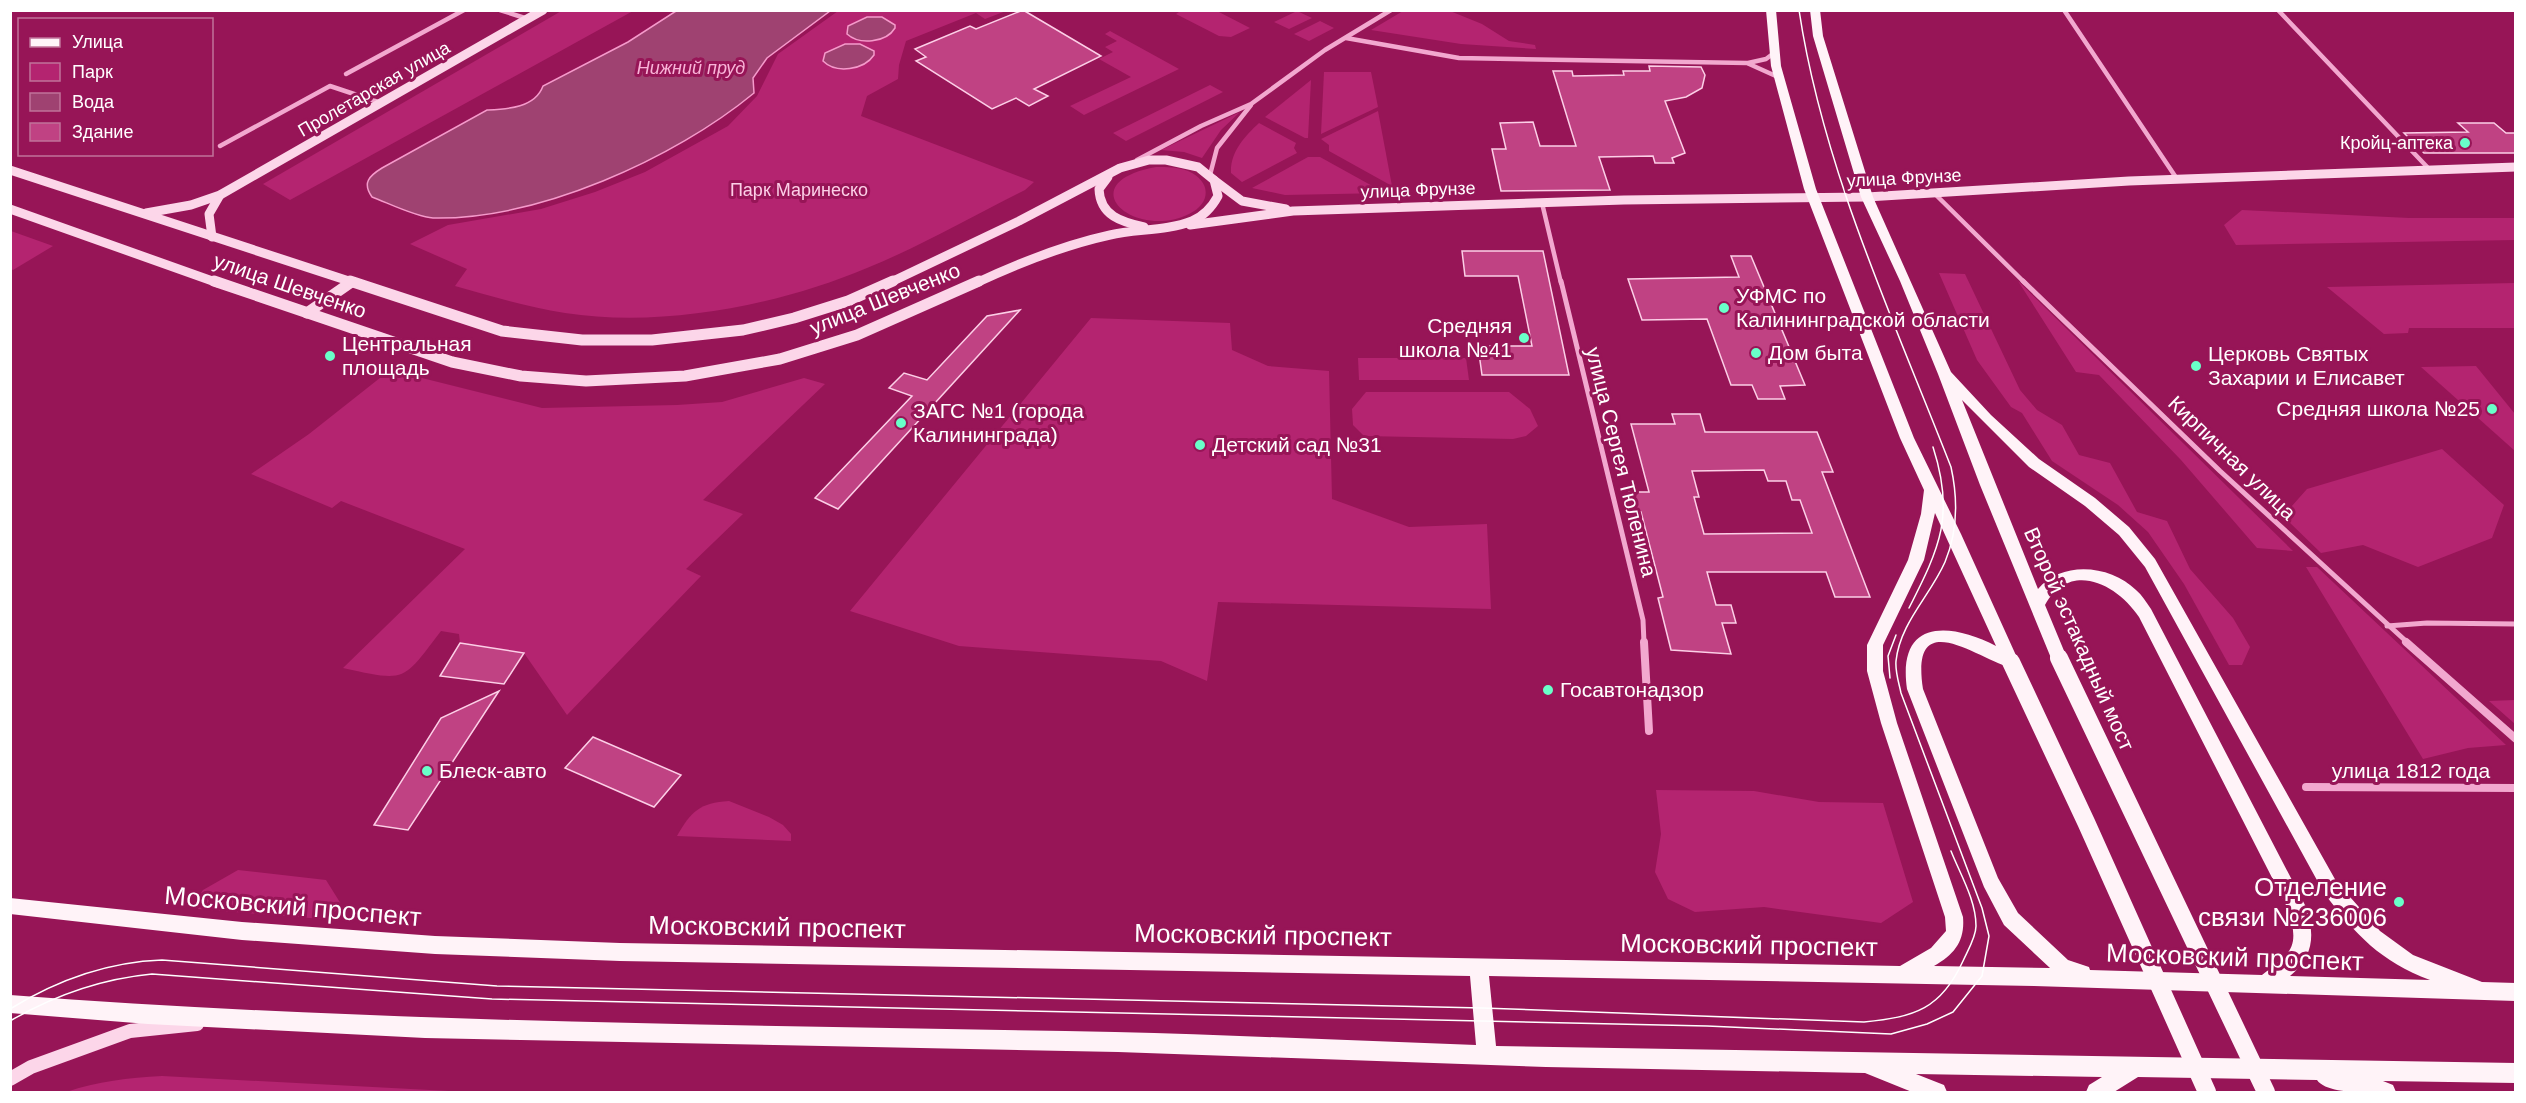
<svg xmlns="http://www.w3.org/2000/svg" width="2526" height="1103" font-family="Arial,sans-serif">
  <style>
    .green { fill: #b42470 }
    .water { fill: #9f4271; stroke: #f59acb; stroke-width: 1.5 }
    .building { fill: #c04283; stroke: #fccfe7; stroke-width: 1.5; fill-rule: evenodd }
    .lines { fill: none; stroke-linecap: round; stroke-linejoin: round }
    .street-far2 { stroke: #f2a8cf; stroke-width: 4.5 }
    .street-far1 { stroke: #f2a8cf; stroke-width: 5 }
    .street { stroke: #f2a8cf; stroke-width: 8 }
    .secondary-far2 { stroke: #fcd6e9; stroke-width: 9 }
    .secondary-far1 { stroke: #fcd6e9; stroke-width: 11 }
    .secondary { stroke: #fcd6e9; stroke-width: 14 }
    .primary { fill: #fff3f8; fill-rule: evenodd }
    .tram { stroke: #fff; stroke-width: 1.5 }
    .primary-bridge { stroke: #fff3f8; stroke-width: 18 }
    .poi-dot { fill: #69ffc9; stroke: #971557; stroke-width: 2 }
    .labels { text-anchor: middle; stroke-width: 6; stroke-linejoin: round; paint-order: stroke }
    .far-water-label { font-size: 18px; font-style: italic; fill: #f9b4d8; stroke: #971557 }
    .far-street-label { font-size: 18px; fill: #fff; stroke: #971557 }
    .far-poi-label { font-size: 18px; fill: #fff; stroke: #971557; text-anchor: end }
    .far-park-label { font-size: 18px; fill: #fccfe7; stroke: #971557 }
    .street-label { font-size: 21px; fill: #fff; stroke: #971557 }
    .poi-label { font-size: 21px; fill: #fff; stroke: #971557; text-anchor: start }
    .near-poi-label { font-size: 26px; fill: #fff; stroke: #971557; text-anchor: end }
    .near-street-label { font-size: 26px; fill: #fff; stroke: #971557 }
  </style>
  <rect width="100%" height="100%" fill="#971557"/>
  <g class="green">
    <polygon points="563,10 633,11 290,200 263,184"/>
    <path d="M838,11H1006L985,19L976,13L906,41L899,65L898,79L867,96L861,116L1034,182L1025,190C973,216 921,246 867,268C777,306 661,328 565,313C527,307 491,296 455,286L467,269L410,244L448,225L541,209L595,192L645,172L728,126L757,96L778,54Z"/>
    <polygon points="1178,11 1217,11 1250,28 1231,37 1219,36 1176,14 1179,12"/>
    <polygon points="1297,11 1312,18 1289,29 1274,22"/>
    <polygon points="1403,11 1450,11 1482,24 1509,41 1535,45 1536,49 1461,44 1371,30"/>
    <polygon points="1320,21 1334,28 1309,41 1294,34"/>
    <polygon points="1110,31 1179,69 1084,115 1070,106 1131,77 1099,59 1113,52 1105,47 1117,41 1105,34"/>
    <polygon points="1324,72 1371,72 1378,107 1321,134"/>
    <polygon points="1311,80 1308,138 1305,138 1265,117"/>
    <polygon points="1210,85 1223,92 1126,141 1113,133"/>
    <polygon points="1378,111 1392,186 1329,151 1329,145 1321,139"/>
    <polygon points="1240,112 1221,130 1202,158 1184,152 1161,150"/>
    <path d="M1259,123L1296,143L1294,148L1297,153L1242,182L1231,173C1230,152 1245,136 1259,123Z"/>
    <polygon points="1308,157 1320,157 1385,193 1285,195 1252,188"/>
    <path d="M1156,167C1167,167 1178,167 1188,171C1211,181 1212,203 1189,214C1134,241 1069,183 1156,167Z"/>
    <polygon points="2242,210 2409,218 2515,218 2515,240 2236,245 2224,225"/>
    <polygon points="10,231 11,231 53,246 13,270 11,269"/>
    <polygon points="1939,273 1965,274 2020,390 2037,410 2062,425 2079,455 2110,463 2137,512 2167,521 2190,569 2233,618 2250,647 2242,665 2229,665 2184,584 2148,532 2118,505 2052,461 2022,413 2011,407 1977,360"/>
    <polygon points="2018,281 2293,551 2257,548 2181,460 2099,375 2076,372"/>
    <polygon points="2515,283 2515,328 2409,328 2408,333 2384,334 2327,287"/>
    <polygon points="1091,318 1230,323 1232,350 1268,366 1329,371 1332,499 1409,527 1487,524 1491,609 1218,602 1207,681 1161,661 959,646 850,611"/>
    <polygon points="1358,358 1466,358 1469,380 1359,380"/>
    <polygon points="2476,366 2515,414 2515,451 2421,367"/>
    <path d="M390,370L542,408L677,405L722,402L804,378L825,384L703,500L743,514L686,569L701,576L567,715L524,653L460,643L459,634L441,631C402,682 407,682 343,668L465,549L341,501L332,508L251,474L309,434Z"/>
    <polygon points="1366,392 1509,392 1530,409 1538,426 1526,436 1513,439 1364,436 1353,425 1352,409"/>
    <polygon points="2442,449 2504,505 2492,538 2418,567 2363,545 2321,553 2283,516 2307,489"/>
    <polygon points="2306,567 2317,567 2506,745 2468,748 2423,759"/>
    <polygon points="2515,700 2515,724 2489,701"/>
    <polygon points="1656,790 1754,791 1819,802 1883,803 1913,902 1881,923 1764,907 1695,912 1668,899 1655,872 1661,834"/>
    <path d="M729,801L769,817L783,825L791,834V841L677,836C691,811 700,803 729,801Z"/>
    <polygon points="238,870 326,880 341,904 336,911 322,919 198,909 196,900 203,890"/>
    <path d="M162,1076L468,1092H66C98,1081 128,1078 162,1076Z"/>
  </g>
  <g class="water">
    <path d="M676,11H830L767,58L753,78L754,93C674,159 538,220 433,218C416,217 388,203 372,197C362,183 369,176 382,168L487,110C507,109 535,108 543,86L628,42Z"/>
    <path d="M867,17H882L895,25V28C886,43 859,45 847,34L848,26Z"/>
    <path d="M845,44H860L874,51V55C864,70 836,74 823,61L825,53Z"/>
  </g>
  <g class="building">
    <polygon points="1023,10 1101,56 1034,89 1048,96 1029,106 1016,98 992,109 916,61 926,57 915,49 970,26 976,29"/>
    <polygon points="1649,66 1701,67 1705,75 1702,88 1686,97 1665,101 1685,153 1672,158 1674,163 1655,163 1653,156 1599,157 1610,190 1501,191 1492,149 1506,149 1500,123 1533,122 1540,146 1576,146 1553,71 1572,71 1573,76 1624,75 1623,71 1650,71"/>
    <polygon points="2458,123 2494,123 2506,133 2516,133 2516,153 2424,153 2404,133 2468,132"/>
    <polygon points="1462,251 1543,251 1569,375 1482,375 1478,346 1532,346 1518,276 1465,276"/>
    <polygon points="1731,256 1751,256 1805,385 1780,386 1785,399 1758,399 1752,385 1731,385 1707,319 1642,320 1628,279 1739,277"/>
    <polygon points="1020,310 838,509 815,498 912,396 889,388 904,373 927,380 987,316"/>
    <path d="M1672,414H1700L1705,432H1817L1833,472H1822L1870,597H1835L1826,572H1707L1716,605H1731L1736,623H1722L1731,654L1671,650L1658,598L1663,597L1641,512H1634L1629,492H1649L1631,424H1675ZM1764,470L1768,481H1786L1792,500H1800L1812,533L1704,534L1694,497H1699L1692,471Z"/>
    <polygon points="460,643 524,653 504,684 440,676"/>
    <polygon points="499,691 408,830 374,825 441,718"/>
    <polygon points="593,737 681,775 654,807 565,768"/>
  </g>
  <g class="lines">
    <g class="street-far2">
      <polyline points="500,10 528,19"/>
      <polyline points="2064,10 2177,179"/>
      <polyline points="2278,10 2430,170"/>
      <polyline points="1346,38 1459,58 1747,63 1778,77"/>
      <polyline points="1748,63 1766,59 1774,53"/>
      <polyline points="346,74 464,10"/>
      <polyline points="220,146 330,86 381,103"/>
      <polyline points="1137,160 1201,126 1251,104 1325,50 1391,10"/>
      <polyline points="1210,175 1217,148 1251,105"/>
      <polyline points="1934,193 2025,283"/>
      <polyline points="1542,203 1561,283"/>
    </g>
    <g class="street-far1">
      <polyline points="1561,281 1643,620 1644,643"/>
      <polyline points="2023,281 2220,471 2408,643"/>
      <polyline points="2387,626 2427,623 2516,624"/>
    </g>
    <g class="street">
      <polyline points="1644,642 1649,731"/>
      <polyline points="2406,642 2516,739"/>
      <polyline points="2306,787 2516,788"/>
    </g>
    <g class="secondary-far2">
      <polyline points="10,170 355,283"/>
      <path d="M1108,177L1099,189C1100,216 1122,222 1144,227"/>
      <polyline points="1214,180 1242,201 1286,209"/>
      <polyline points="10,209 218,283"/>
      <polyline points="146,213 191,205 220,195 543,10"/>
      <polyline points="1190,225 1293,211 1624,200 1867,197 2129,181 2516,167"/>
      <polyline points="212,237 209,214 220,195"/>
      <path d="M889,283L1019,221L1120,168L1149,160H1166L1198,167L1214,180L1218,196C1212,207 1204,216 1192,221C1167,231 1136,229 1110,235C1064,245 1019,263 976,283"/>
    </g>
    <g class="secondary-far1">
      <polyline points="214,281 452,362 521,376 586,381 685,376 780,359 857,335 979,281"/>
      <polyline points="350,281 502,331 582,340 652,340 743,330 794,318 848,301 893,281"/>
      <polyline points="307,313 350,283"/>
    </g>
    <polyline class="secondary" points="10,1079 31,1067 130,1031 197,1024"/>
    <path class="primary" d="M1766,10H1776L1781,66L1816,189L1914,438L1961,534L2019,662L2017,667L2011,668C1975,657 1910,605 1923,689L1998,878L2018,913L2068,960L2089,967L2090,970L2262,975C2292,952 2300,948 2288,909L2139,617C2117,584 2070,560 2045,605L2067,658L2065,662L2059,664L2053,662L2051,658L1980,485L1938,374L1900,281L1861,197L1813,36L1810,10H1820L1823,36L1873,197L1951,372L1991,415L2039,459L2095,498L2129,527L2155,559L2336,881L2380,931L2413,955L2482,982L2516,983V1001L2034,986L1489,976L1496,1046L2516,1063V1083L2383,1081L2393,1085L2396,1092C2377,1092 2328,1096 2317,1080L2138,1077L2114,1092H2086L2089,1085L2102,1077L1916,1074L1944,1085L1947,1092H1912L1865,1073L1546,1067L1118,1052L425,1038L148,1024L10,1013V995C379,1023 746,1025 1115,1032C1236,1035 1356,1041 1476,1045L1470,976L620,961L435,954L242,940L10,914V898L242,922L435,936L620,943L1900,966L1931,948L1946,931L1945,917L1881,723L1867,671V645L1908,560L1921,514L1924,490L1900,438L1804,189L1771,66ZM1962,400L2029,467L2085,506L2119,535L2145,567L2324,893C2355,934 2381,962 2430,980L2290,976C2314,956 2315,935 2306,907L2151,609C2146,602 2142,595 2136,590C2111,565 2062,560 2038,589ZM1935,513L1996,646C1949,622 1897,619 1907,689L1984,887L2004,925L2050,968L1934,966C1955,954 1965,941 1963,917L1897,723L1883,671V645L1924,560Z"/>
    <g class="tram">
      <path d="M1909,608C1940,547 1955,515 1933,447"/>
      <polyline points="1890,678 1888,656 1896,635"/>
      <path d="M10,1009C57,980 106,962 162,960L497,986L1482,1008L1864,1022C1915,1017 1941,1009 1963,961C1968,950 1976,937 1976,926C1976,900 1960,874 1951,851"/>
      <path d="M10,1021C55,995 100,979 152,974L492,999L1707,1026L1891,1034L1927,1024L1953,1012L1982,976L1989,936L1982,908L1901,693C1899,683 1895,672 1896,661C1900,623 1930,596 1945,562C1958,531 1958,499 1951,467C1893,318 1823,169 1799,10"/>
    </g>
    <g class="primary-bridge">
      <polyline points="2059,658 2266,1092"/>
      <polyline points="2011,662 2086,822 2207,1092"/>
    </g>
  </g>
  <g class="poi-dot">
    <circle cx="2465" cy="143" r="6"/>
    <circle cx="1724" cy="308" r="6"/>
    <circle cx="1524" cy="338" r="6"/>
    <circle cx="1756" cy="353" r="6"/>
    <circle cx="330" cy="356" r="6"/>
    <circle cx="2196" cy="366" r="6"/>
    <circle cx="2492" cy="409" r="6"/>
    <circle cx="901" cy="423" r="6"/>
    <circle cx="1200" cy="445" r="6"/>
    <circle cx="1548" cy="690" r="6"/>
    <circle cx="427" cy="771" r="6"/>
    <circle cx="2399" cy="902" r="6"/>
  </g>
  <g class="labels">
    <g class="far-water-label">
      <text x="691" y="74">Нижний пруд</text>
    </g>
    <g class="far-street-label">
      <text transform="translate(374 89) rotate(-30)" y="6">Пролетарская улица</text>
      <text transform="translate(1904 178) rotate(-3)" y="6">улица Фрунзе</text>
      <text transform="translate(1418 190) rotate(-2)" y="6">улица Фрунзе</text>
    </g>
    <g class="far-poi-label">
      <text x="2453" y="149">Кройц-аптека</text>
    </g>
    <g class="far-park-label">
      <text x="799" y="196">Парк Маринеско</text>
    </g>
    <g class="street-label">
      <text transform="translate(290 286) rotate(19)" y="7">улица Шевченко</text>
      <text transform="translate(885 299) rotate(-22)" y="7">улица Шевченко</text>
      <text transform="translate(2232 458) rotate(44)" y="7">Кирпичная улица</text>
      <text transform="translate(1621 462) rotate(76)" y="7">улица Сергея Тюленина</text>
      <text transform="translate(2079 639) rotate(66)" y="7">Второй эстакадный мост</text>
      <text x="2411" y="778">улица 1812 года</text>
    </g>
    <g class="poi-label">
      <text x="1736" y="303">УФМС по<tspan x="1736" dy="24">Калининградской области</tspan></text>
      <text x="1512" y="333" text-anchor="end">Средняя<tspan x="1512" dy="24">школа №41</tspan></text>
      <text x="342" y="351">Центральная<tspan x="342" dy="24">площадь</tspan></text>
      <text x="1768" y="360">Дом быта</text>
      <text x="2208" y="361">Церковь Святых<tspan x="2208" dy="24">Захарии и Елисавет</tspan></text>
      <text x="2480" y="416" text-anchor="end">Средняя школа №25</text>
      <text x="913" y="418">ЗАГС №1 (города<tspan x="913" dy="24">Калининграда)</tspan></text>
      <text x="1212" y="452">Детский сад №31</text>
      <text x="1560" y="697">Госавтонадзор</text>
      <text x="439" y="778">Блеск-авто</text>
    </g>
    <g class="near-poi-label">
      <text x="2387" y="896">Отделение<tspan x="2387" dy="30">связи №236006</tspan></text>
    </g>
    <g class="near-street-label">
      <text transform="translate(293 906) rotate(5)" y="9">Московский проспект</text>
      <text transform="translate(777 927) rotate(1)" y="9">Московский проспект</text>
      <text transform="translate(1263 935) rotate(1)" y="9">Московский проспект</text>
      <text transform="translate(1749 945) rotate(1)" y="9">Московский проспект</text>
      <text transform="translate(2235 957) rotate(2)" y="9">Московский проспект</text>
    </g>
  </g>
  <rect width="2526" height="1103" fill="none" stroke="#ffffff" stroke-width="24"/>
  <rect x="18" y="18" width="195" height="138" fill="#971557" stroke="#c1739a" stroke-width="1.5"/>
  <rect x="30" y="38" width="30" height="9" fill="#fff3f8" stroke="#c1739a" stroke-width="1.5"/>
  <text x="72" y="48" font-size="18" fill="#ffffff">Улица</text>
  <rect x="30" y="63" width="30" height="18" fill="#b42470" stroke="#c1739a" stroke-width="1.5"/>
  <text x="72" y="78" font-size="18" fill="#ffffff">Парк</text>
  <rect x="30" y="93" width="30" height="18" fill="#9f4271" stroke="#c1739a" stroke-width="1.5"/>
  <text x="72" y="108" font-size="18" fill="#ffffff">Вода</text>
  <rect x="30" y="123" width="30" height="18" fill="#c04283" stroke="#c1739a" stroke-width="1.5"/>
  <text x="72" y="138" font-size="18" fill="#ffffff">Здание</text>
</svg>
